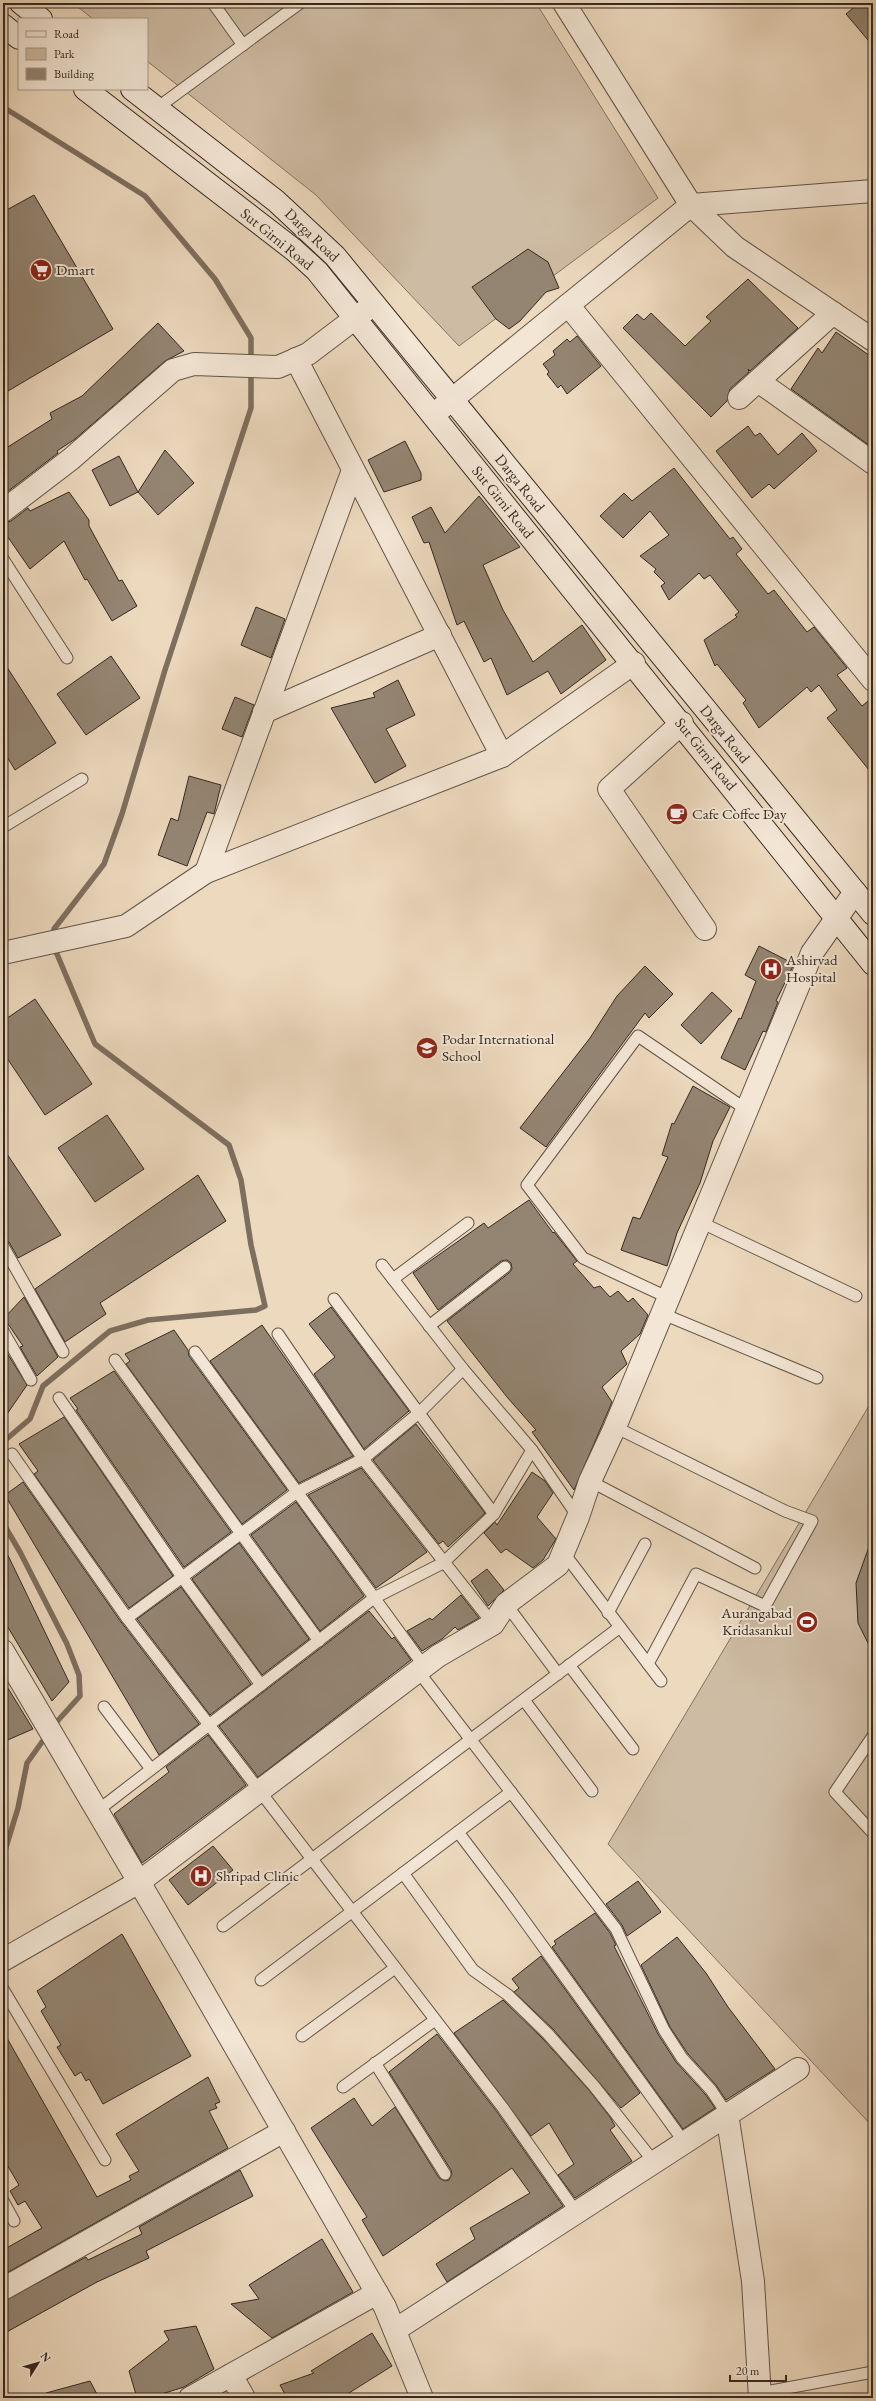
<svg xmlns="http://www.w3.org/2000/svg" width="876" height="2401" font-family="'EB Garamond',serif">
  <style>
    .green { fill: #cebba3; stroke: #817262 }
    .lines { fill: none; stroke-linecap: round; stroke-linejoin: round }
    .stream { stroke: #7d6f5f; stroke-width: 5.5 }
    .building { fill: #948573; stroke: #342921 }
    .service-casing { stroke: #625548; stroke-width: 13 }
    .minor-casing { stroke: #625548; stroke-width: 24 }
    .secondary-casing { stroke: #342921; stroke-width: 24 }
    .service { stroke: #f3e6d5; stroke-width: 11 }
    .minor { stroke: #f3e6d5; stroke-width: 22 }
    .secondary { stroke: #f3e6d5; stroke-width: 22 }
    .labels { text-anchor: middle; stroke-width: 4; stroke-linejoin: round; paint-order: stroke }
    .street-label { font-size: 15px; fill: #342921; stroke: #f3e6d5 }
    .poi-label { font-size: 15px; fill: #342921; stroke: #f3e6d5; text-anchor: start }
  </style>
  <rect width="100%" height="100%" fill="#edd9be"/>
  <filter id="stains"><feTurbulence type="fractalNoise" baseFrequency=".005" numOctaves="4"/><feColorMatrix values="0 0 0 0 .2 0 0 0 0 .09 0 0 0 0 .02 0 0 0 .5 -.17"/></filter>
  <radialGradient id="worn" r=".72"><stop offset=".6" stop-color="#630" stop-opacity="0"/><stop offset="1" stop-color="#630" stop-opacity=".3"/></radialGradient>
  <g class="green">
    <polygon points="73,3 536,3 658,198 459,346 316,195 147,61 147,19 93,19"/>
    <polygon points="873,1399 873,2127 608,1844"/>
  </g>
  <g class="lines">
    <g class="stream">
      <polyline points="3,107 145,196 215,279 251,338 251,362"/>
      <polyline points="54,936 54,929 104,864 122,814 165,670 251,408 251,371"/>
      <polyline points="3,1442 30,1419 43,1386 110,1331 148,1320 256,1310 265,1306 251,1245 241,1180 229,1145 95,1044 54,947"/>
      <polyline points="3,1523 20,1552 67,1644 79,1675 80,1696 53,1726"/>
      <polyline points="3,1857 18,1808 27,1763 47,1735"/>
    </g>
  </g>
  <g class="building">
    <polygon points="859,3 873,3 873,46 846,14"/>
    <polygon points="34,195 113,329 8,391 3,382 3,212"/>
    <polygon points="528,249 548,262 559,288 546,292 520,321 509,329 496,319 472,287"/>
    <polygon points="748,279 798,328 750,371 748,369 749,372 730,389 727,401 711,417 623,328 637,314 644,320 651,313 685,346 711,321 706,317"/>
    <polygon points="158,323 184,351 165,361 75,439 57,451 58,453 3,495 3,450 52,419 50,413 82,396"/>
    <polygon points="836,332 873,358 873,448 791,389 818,348 822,353"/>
    <polygon points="577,336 601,366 567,394 561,385 558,388 547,374 549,372 543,364 555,355 553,351 567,339 570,342"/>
    <polygon points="748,426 755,436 760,433 778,455 802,433 817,451 774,489 769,484 752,498 716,451"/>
    <polygon points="405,441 421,473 421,480 384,492 368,460"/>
    <polygon points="165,450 194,483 158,515 138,492"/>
    <polygon points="119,456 138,492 110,506 92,470"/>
    <polygon points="674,468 730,539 733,537 742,549 736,554 768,594 774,590 807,632 814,627 847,668 837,675 862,706 873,697 873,775 827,718 837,710 819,685 811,692 807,687 759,728 743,703 746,700 717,664 715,666 704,640 737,617 735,615 739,612 710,575 704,579 699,573 669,600 661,586 665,583 654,572 656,569 640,556 669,535 650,511 623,538 600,516 624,493 632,501"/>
    <polygon points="69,492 89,520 89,526 119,581 122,580 137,606 112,621 87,579 85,580 64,541 30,569 3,530 3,523 11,521 28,508 30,511"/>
    <polygon points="479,496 520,547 483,565 503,610 533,662 582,625 606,660 561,694 548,671 507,695 491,658 484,662 464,621 457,625 429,542 424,543 412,517 431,507 445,533"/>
    <polygon points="256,607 285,619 271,658 241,645"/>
    <polygon points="111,656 140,698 86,735 57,694"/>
    <polygon points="3,661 56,743 15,770 3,750"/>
    <polygon points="398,680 415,715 386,729 406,766 375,783 331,708 375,697 373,693"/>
    <polygon points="235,697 254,705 242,737 222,729"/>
    <polygon points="189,776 221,785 214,814 207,812 187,866 158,855 171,818 178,821"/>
    <polygon points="759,946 794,964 776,1001 778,1002 766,1032 763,1031 745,1070 721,1058 739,1018 741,1019 756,981 745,975"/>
    <polygon points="645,966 673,994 649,1018 645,1013 546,1147 520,1128 590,1038 617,996"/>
    <polygon points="712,992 732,1011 701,1044 681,1025"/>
    <polygon points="35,999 92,1084 45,1115 3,1052 3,1021"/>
    <polygon points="693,1086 730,1107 713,1141 700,1183 677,1233 667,1266 621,1250 633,1217 640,1219 668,1157 662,1155 672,1123 674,1124"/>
    <polygon points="107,1115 144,1169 95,1202 58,1148"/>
    <polygon points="3,1148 61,1235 18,1258 9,1242 3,1239"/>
    <polygon points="198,1175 226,1221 100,1303 106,1314 65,1342 35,1289"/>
    <polygon points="529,1200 553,1233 554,1232 577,1261 573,1264 594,1288 600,1286 610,1297 618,1291 628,1302 633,1298 648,1315 640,1334 621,1351 627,1364 602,1387 612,1402 574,1490 532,1432 536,1430 507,1397 447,1321 509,1273 512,1269 511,1263 507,1260 501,1261 438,1310 413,1273 484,1223 488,1228"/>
    <polygon points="24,1297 58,1357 37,1376 20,1347 23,1346 4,1318"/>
    <polygon points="331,1307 409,1411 364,1449 314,1374 335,1357 309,1324"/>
    <polygon points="262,1325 353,1456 299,1483 210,1361"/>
    <polygon points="174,1330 188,1350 189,1356 287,1490 242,1524 126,1364 130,1361 125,1354"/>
    <polygon points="7,1353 27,1385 3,1420 3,1355"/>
    <polygon points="114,1371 231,1532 184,1567 76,1410 78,1409 70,1398"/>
    <polygon points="64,1417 173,1576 129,1608 34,1474 38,1471 19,1444"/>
    <polygon points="416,1424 485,1513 448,1547 443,1541 439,1544 373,1460"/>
    <polygon points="361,1468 427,1552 376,1588 308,1495"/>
    <polygon points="532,1472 545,1481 553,1493 537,1517 556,1539 543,1560 533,1568 506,1549 501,1553 484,1533 495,1522 497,1525"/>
    <polygon points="23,1482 121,1622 199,1724 159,1755 5,1495"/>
    <polygon points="296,1502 364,1596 320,1631 251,1535"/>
    <polygon points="871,1541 873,1542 873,1653 858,1623 856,1583"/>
    <polygon points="239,1543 309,1639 262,1675 192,1579"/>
    <polygon points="3,1545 69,1682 52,1701 3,1619"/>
    <polygon points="487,1569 504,1590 488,1606 471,1581"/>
    <polygon points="181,1587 251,1684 210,1715 137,1619"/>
    <polygon points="461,1595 479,1618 458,1630 455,1627 442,1639 422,1651 407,1631 430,1618 432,1620"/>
    <polygon points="369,1611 392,1639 394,1637 411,1660 258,1777 219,1726"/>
    <polygon points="3,1680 33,1729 3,1742"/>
    <polygon points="208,1735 246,1785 142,1863 114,1814 169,1772 166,1767"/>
    <polygon points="213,1846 233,1870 188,1905 169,1880"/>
    <polygon points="638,1881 661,1912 627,1936 622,1925 606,1904"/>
    <polygon points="595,1913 610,1933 616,1945 614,1946 658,2034 676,2062 705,2094 715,2108 683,2129 552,1947 556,1944 554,1941"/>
    <polygon points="122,1934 191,2056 103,2104 89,2079 86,2081 81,2072 75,2076 57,2047 61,2045 41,2011 46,2007 37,1991"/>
    <polygon points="677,1937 706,1973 728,2007 775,2069 726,2100 716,2085 688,2054 670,2027 641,1965"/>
    <polygon points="541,1956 640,2093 621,2108 553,2029 514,1992 519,1988 512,1979"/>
    <polygon points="503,2000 543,2039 589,2090 610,2117 615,2126 610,2130 632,2161 575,2198 558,2175 574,2164 549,2123 531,2136 454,2033"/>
    <polygon points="3,2031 97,2197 131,2180 129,2176 139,2171 116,2134 208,2077 220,2102 215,2104 217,2108 209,2111 228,2148 3,2275 3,2250 42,2228 25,2201 18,2205 10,2191 19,2185 3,2158"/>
    <polygon points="437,2034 497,2112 563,2206 447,2282 436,2264 475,2239 470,2228 530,2193 512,2168 383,2256 362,2220 367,2217 311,2128 354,2098 372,2126 395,2107 439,2178 445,2181 449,2180 452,2174 451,2170 389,2072"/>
    <polygon points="240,2170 253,2196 146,2251 149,2258 97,2282 3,2334 3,2301 86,2257 88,2260 142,2234 139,2227"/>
    <polygon points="322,2239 353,2292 272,2338 231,2304 259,2299 249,2285"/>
    <polygon points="196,2326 214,2369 184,2387 149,2398 137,2398 129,2371 169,2340 164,2331"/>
    <polygon points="372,2333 392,2366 341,2398 287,2398 280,2385 314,2373 311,2371"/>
    <polygon points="90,2381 99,2398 47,2398 46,2393"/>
  </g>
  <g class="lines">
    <g class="service-casing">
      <g id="service">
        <polyline points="213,3 243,45"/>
        <polyline points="157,108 300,3"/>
        <polyline points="3,559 67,658"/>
        <polyline points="3,827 82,779"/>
        <polyline points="700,1222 856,1296"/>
        <polyline points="3,1246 63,1352"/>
        <polyline points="382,1265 463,1369 532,1450 578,1517"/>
        <polyline points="393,1279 468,1223"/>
        <polyline points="669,1298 583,1258 527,1185 638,1036 747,1110"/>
        <polyline points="334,1299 494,1514"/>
        <polyline points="663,1314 817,1378"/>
        <polyline points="429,1326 505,1267"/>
        <polyline points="3,1331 31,1380"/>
        <polyline points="278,1334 363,1459 493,1624"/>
        <polyline points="195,1352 424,1666"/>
        <polyline points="115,1360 319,1641"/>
        <polyline points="59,1398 182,1577 261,1685"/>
        <polyline points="615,1427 785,1511 812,1521 765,1606 696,1574 648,1664"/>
        <polyline points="12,1454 127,1618 503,2108 576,2212"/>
        <polyline points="590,1481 755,1568"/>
        <polyline points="563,1552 661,1681"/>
        <polyline points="506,1604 558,1674"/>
        <polyline points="608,1613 645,1544"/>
        <polyline points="127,1618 297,1492 363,1459 420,1412 463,1369"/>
        <polyline points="569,1665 633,1749"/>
        <polyline points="418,1671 616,1929 664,2030 682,2058 711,2090 727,2114"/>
        <polyline points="524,1700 592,1791"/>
        <polyline points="104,1707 151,1769"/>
        <polyline points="873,1736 835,1792 873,1833"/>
        <polyline points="97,1811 374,1598 443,1563 494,1514 532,1450"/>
        <polyline points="458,1832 508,1898 684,2142"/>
        <polyline points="403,1873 473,1970 508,1995 548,2034 594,2086 654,2162"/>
        <polyline points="223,1926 620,1627"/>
        <polyline points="261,1980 511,1792"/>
        <polyline points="3,1989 105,2160"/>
        <polyline points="302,2036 395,1968"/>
        <polyline points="375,2063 445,2174"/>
        <polyline points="343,2087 435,2020"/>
        <polyline points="3,2201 14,2221"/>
        <polyline points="760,2393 873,2372"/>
      </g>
    </g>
    <g class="minor-casing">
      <g id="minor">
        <polyline points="564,3 691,205 735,247 873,340"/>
        <polyline points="568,305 873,680"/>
        <polyline points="296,359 502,756"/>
        <polyline points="758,381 873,463"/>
        <polyline points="739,398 833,313"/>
        <polyline points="433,415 691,205 873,191"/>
        <polyline points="3,511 71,459 173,370 194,364 278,367 308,354 374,304"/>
        <polyline points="264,712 440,635"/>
        <polyline points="682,723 609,789 705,929"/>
        <polyline points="206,872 353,470"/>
        <polyline points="3,953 126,926 206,872 502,756 634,663"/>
        <polyline points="3,1651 188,1965 385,2307 422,2398"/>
        <polyline points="3,1960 139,1882 438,1656 493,1624 506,1604 558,1565 578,1517 590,1481 615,1427 812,953 855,892"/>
        <polyline points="727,2114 753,2281 760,2398"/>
        <polyline points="3,2289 284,2131"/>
        <polyline points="395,2330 798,2069"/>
        <polyline points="231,2375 244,2398"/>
        <polyline points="190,2398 377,2293"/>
      </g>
    </g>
    <g class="secondary-casing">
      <g id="secondary">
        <polyline points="21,3 41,19"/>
        <polyline points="3,25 19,38"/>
        <polyline points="85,89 294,250 317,271 873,964"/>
        <polyline points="132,89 276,201 335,256 873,914"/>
      </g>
    </g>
    <use href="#service" class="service"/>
    <use href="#minor" class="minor"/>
    <use href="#secondary" class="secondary"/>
  </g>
  <defs>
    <g id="supermarket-disc" transform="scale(1.15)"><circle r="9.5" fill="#8f2418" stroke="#f3e6d5"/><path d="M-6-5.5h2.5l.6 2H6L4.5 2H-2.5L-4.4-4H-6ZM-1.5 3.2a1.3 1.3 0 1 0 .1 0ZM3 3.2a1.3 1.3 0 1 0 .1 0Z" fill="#fff"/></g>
    <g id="cafe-disc" transform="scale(1.15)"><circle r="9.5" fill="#8f2418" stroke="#f3e6d5"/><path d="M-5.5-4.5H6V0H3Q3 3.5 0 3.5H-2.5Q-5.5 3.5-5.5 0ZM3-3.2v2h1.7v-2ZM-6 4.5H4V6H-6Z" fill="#fff"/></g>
    <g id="hospital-disc" transform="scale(1.15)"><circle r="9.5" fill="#8f2418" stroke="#f3e6d5"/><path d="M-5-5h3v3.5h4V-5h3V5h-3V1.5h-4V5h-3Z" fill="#fff"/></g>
    <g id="school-disc" transform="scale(1.15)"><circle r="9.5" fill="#8f2418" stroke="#f3e6d5"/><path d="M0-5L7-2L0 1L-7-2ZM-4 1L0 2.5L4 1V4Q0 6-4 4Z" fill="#fff"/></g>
    <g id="stadium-disc" transform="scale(1.15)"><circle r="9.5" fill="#8f2418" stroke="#f3e6d5"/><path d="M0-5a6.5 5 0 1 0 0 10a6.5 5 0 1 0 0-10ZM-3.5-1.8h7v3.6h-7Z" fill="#fff"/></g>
  </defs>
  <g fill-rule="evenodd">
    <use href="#supermarket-disc" x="41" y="270"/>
    <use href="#cafe-disc" x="677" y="814"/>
    <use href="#hospital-disc" x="771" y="969"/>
    <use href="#school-disc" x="427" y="1048"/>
    <use href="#stadium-disc" x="807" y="1622"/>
    <use href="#hospital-disc" x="201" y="1876"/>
  </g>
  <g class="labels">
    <g class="street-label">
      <text transform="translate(312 235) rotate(44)" y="5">Darga Road</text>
      <text transform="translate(277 239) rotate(39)" y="5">Sut Girni Road</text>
      <text transform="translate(520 483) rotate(51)" y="5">Darga Road</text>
      <text transform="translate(503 502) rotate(51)" y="5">Sut Girni Road</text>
      <text transform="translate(725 734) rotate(51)" y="5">Darga Road</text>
      <text transform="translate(706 754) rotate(51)" y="5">Sut Girni Road</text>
    </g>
    <g class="poi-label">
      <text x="56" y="275">Dmart</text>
      <text x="692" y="819">Cafe Coffee Day</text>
      <text x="786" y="965">Ashirvad<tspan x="786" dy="17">Hospital</tspan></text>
      <text x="442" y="1044">Podar International<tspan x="442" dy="17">School</tspan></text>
      <text x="792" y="1618" text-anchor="end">Aurangabad<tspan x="792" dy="17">Kridasankul</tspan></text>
      <text x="216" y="1881">Shripad Clinic</text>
    </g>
  </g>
  <rect width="876" height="2401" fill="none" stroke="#edd9be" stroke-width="16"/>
  <rect x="4" y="4" width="868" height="2393" fill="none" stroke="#342921" stroke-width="2"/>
  <rect x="8" y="8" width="860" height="2385" fill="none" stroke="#342921"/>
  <rect x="18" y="18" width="130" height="72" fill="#f3e6d5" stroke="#a79a8d"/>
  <rect x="26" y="31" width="20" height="6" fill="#f3e6d5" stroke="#a79a8d"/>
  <text x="54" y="38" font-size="12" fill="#342921">Road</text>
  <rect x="26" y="48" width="20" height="12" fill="#cebba3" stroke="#a79a8d"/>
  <text x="54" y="58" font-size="12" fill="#342921">Park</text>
  <rect x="26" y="68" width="20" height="12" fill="#948573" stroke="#a79a8d"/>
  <text x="54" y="78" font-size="12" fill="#342921">Building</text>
  <g transform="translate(38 2363) rotate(53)" stroke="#f3e6d5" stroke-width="3" paint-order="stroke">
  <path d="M0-3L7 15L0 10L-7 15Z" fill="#342921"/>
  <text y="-6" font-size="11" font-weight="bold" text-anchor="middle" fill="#342921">N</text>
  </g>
  <path d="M730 2375v6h56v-6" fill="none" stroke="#342921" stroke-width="2"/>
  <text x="736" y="2375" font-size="12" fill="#342921" stroke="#f3e6d5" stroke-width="3" paint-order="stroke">20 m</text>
  <rect width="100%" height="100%" filter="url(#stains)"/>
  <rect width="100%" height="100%" fill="url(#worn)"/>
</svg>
